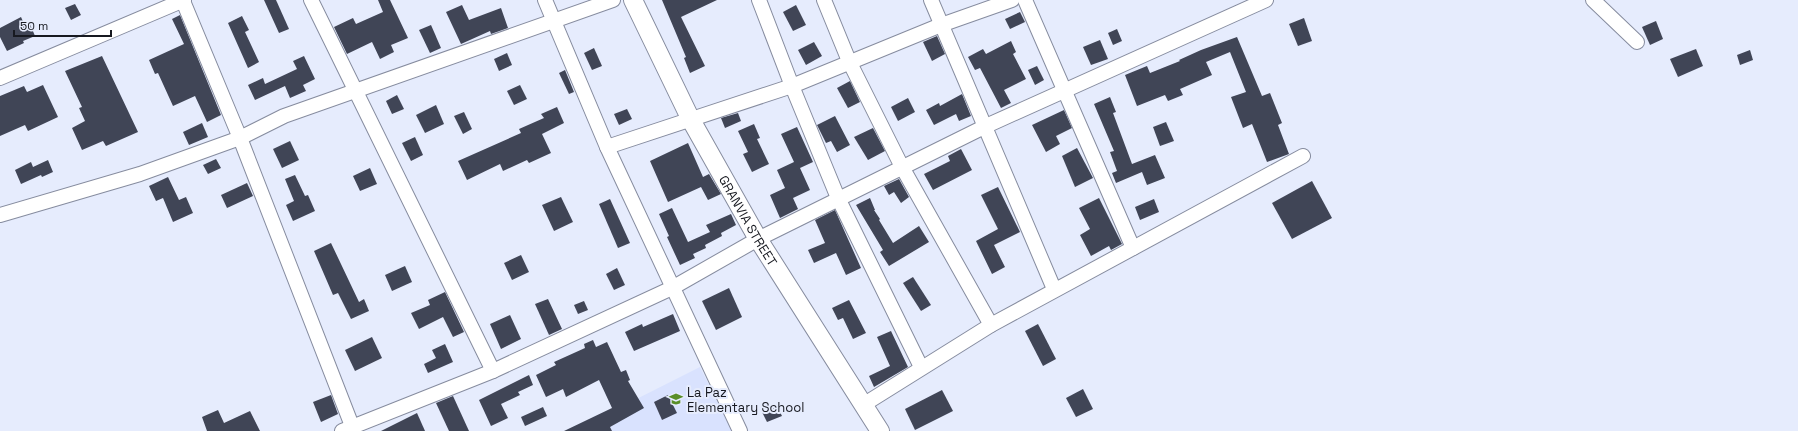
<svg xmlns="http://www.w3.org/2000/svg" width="1798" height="431" font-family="'Space Grotesk',sans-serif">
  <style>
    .built { fill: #d9e2fe }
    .building { fill: #404556 }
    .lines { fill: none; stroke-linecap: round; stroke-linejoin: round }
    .minor-casing { stroke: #868c9f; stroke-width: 16 }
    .tertiary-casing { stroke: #868c9f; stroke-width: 20 }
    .minor { stroke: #fff; stroke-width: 14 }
    .tertiary { stroke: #fff; stroke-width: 18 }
    .labels { text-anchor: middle; stroke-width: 4; stroke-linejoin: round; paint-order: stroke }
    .street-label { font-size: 13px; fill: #171920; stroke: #e6ecfd }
    .poi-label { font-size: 13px; fill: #171920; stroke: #e6ecfd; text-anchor: start }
  </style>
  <rect width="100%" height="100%" fill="#e6ecfd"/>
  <polygon class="built" points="700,367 732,431 573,431"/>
  <g class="building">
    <polygon points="264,0 276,0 289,29 279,33"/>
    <polygon points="378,0 390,0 408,38 391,45 394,52 380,59 372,42 347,54 334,27 353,18 356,24 383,12"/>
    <polygon points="662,0 717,0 681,17 705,66 690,73 684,58 686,57"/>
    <polygon points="75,4 81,15 71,20 65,8"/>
    <polygon points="462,5 469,20 501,8 508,28 491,34 490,31 461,44 446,12"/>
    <polygon points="796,5 806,25 793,31 783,12"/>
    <polygon points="1020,12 1025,22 1010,29 1005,19"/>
    <polygon points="180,15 221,115 207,122 195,96 173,106 158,73 155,74 149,60 184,44 172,19"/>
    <polygon points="242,16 249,30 245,32 259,62 248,68 228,23"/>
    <polygon points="21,17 25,26 30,24 35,36 23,41 24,43 7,51 0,37 0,28"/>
    <polygon points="1304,18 1312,41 1298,46 1289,24"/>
    <polygon points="1656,21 1663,39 1650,45 1642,27"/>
    <polygon points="431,25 441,48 430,53 419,30"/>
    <polygon points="1117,29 1122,41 1113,45 1108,33"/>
    <polygon points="937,36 945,54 932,61 923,42"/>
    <polygon points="1237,37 1262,96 1270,93 1282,123 1278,125 1289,154 1267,162 1252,124 1243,128 1231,97 1246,92 1230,52 1206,62 1212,75 1180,89 1183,95 1168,101 1165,95 1137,106 1125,75 1147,66 1150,73 1180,61 1179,60 1201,50"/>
    <polygon points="1100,40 1108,59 1091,65 1083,47"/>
    <polygon points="1011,41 1016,52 1013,54 1026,79 1004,90 1011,103 1001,108 980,68 975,70 968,57 983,49 986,54"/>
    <polygon points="814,42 822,56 806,65 798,50"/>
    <polygon points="594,48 602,66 592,70 584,53"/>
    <polygon points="1696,49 1703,66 1678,77 1670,59"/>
    <polygon points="1750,50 1753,60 1740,65 1737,55"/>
    <polygon points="507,53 512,65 499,71 494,59"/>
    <polygon points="102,56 138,132 106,146 103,141 82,150 72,128 85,121 79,108 82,107 65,71"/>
    <polygon points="304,56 315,79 303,85 306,91 290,98 285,86 255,100 248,85 263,78 265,84 297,69 293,61"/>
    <polygon points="1037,66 1044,80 1035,85 1028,70"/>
    <polygon points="565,70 574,92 569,94 559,73"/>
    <polygon points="850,81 860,102 848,108 837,88"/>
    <polygon points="43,85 58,117 28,131 25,125 0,136 0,96 24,86 27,92"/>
    <polygon points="520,85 527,99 514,105 507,91"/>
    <polygon points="962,94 971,116 959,121 956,114 934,125 926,110 939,103 940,106"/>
    <polygon points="397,95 404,109 392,114 386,101"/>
    <polygon points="1110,97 1116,112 1113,113 1132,164 1155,155 1165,178 1147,185 1142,172 1116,183 1112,173 1117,171 1110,152 1114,151 1094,104"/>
    <polygon points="908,98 915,112 898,121 891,107"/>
    <polygon points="436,105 444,124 425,133 416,115"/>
    <polygon points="557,107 564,123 542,134 551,153 529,163 527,160 503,171 500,164 467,180 458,161 521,133 519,129 544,118 541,114"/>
    <polygon points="627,109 632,119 619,125 614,114"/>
    <polygon points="1064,110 1072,128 1056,136 1060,144 1046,152 1032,125"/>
    <polygon points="464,112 472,129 463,134 454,116"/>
    <polygon points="738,113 741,121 725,128 721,118"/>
    <polygon points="835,116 850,145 837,152 831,141 826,143 817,125"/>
    <polygon points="1166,122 1174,141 1160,146 1153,127"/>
    <polygon points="202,123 208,137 189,145 183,132"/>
    <polygon points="754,124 760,138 757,139 769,164 752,172 743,154 748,152 738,131"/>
    <polygon points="797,127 813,162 800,168 810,190 793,198 798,209 780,218 770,195 785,188 777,170 794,162 781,134"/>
    <polygon points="873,128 885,151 868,160 854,137"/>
    <polygon points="415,137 423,155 411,161 402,143"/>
    <polygon points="290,141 299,160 282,168 273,149"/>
    <polygon points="688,143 703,177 709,174 721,194 708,200 701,187 668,202 650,161"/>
    <polygon points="1077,148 1093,178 1075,187 1062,156"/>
    <polygon points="961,149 972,170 933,190 924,174 950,161 948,156"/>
    <polygon points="216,159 221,168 208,174 203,165"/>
    <polygon points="48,160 53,172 42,177 41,175 21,184 15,170 31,162 33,167"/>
    <polygon points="370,168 377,184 360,191 353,176"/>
    <polygon points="295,175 305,196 308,195 315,211 293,221 286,205 294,201 285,179"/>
    <polygon points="168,177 179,200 186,197 193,213 173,222 163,198 156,201 149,186"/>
    <polygon points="899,179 909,197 901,203 894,192 889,195 884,186"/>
    <polygon points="1312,181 1332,218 1292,239 1272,203"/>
    <polygon points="247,183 253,196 227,208 221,195"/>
    <polygon points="998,187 1020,232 994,245 1005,267 992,274 976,241 998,229 981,195"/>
    <polygon points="561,197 573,222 554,231 542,205"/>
    <polygon points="870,198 875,210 874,210 880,219 879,220 893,243 919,226 929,242 889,266 880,252 883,250 856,205"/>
    <polygon points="1099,198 1122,244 1111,250 1109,246 1091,256 1080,235 1090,229 1079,208"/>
    <polygon points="610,199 630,243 618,248 599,204"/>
    <polygon points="1154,199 1159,212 1140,220 1135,207"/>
    <polygon points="672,208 688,242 710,232 706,225 731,214 736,225 721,233 722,236 705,245 706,248 693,254 695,258 680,265 667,237 669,236 659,214"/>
    <polygon points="835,210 861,268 846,275 836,253 814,263 808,250 825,243 815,220"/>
    <polygon points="331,243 359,302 364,299 369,311 351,319 338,293 333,295 314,251"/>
    <polygon points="521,255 529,272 512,280 504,263"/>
    <polygon points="405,266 412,282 392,291 385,275"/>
    <polygon points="617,268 625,285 614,290 606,274"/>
    <polygon points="913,277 931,305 921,311 903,283"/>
    <polygon points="729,288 742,317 716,330 702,301"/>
    <polygon points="445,292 464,332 453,337 443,317 419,329 411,313 430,305 428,300"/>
    <polygon points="548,299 562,329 549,335 535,304"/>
    <polygon points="849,300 866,333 853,339 843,318 838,320 832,308"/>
    <polygon points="584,301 588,310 578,314 574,305"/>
    <polygon points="673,314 680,331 634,351 625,332 642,324 643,327"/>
    <polygon points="510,315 521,339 501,349 490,324"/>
    <polygon points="1038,324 1056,359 1043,366 1025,331"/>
    <polygon points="891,331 908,367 874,387 869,376 890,366 877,337"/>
    <polygon points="372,337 382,358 355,371 345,350"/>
    <polygon points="593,340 596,347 607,342 621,372 626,370 630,380 628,381 644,408 610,427 612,431 564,431 612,408 599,380 566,397 563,389 546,397 536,375 556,365 554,362 585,348 584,344"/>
    <polygon points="445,344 453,362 428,373 424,364 436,358 432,350"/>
    <polygon points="529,375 533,385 518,392 520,395 501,404 508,418 491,426 479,400"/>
    <polygon points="1083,389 1093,409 1076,417 1066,398"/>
    <polygon points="942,390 953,411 915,430 905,409"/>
    <polygon points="331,395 338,414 321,422 313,402"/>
    <polygon points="668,395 677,413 662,420 654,402"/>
    <polygon points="453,396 469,431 449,431 436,403"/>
    <polygon points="776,404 782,416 767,422 761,410"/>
    <polygon points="543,407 547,416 525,426 521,417"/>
    <polygon points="218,410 224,423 250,411 260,431 207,431 202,417"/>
    <polygon points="417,413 425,431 381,431"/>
  </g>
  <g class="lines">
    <g class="minor-casing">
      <g id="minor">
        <polyline points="311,0 493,371"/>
        <polyline points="545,0 607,147 740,431"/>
        <polyline points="759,0 792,86 838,198 921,367"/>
        <polyline points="824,0 849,61 902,167 991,325"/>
        <polyline points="931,0 1054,289"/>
        <polyline points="1025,0 1133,248"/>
        <polyline points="1593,0 1637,42"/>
        <polyline points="183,1 240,138 354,431"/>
        <polyline points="0,78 184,0"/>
        <polyline points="607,147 792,86 941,25 1012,0"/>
        <polyline points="0,215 140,174 240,138 284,116 613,0"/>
        <polyline points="863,405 991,325 1303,156"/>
        <polyline points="342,431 493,371 672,288 758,239 986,126 1266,0"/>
      </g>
    </g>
    <g class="tertiary-casing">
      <g id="tertiary">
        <path id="s1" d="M633,0L691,120L758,239L880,431"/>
      </g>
    </g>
    <use href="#minor" class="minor"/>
    <use href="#tertiary" class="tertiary"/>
  </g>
  <defs>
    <g id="school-bare" transform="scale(1.08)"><path d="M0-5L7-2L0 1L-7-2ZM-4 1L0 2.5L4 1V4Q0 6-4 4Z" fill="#598e28" stroke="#e6ecfd" stroke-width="2.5" paint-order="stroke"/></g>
  </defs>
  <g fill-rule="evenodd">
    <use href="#school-bare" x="676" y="399"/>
  </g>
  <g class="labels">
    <g class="street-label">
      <text dy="5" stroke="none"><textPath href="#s1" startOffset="249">GRANVIA STREET</textPath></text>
    </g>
    <g class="poi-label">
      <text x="687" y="397">La Paz<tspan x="687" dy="15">Elementary School</tspan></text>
    </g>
  </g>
  <path d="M14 30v6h97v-6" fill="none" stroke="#171920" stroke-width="2"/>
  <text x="20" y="30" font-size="12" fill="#171920" stroke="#e6ecfd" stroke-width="3" paint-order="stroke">50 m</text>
</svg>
